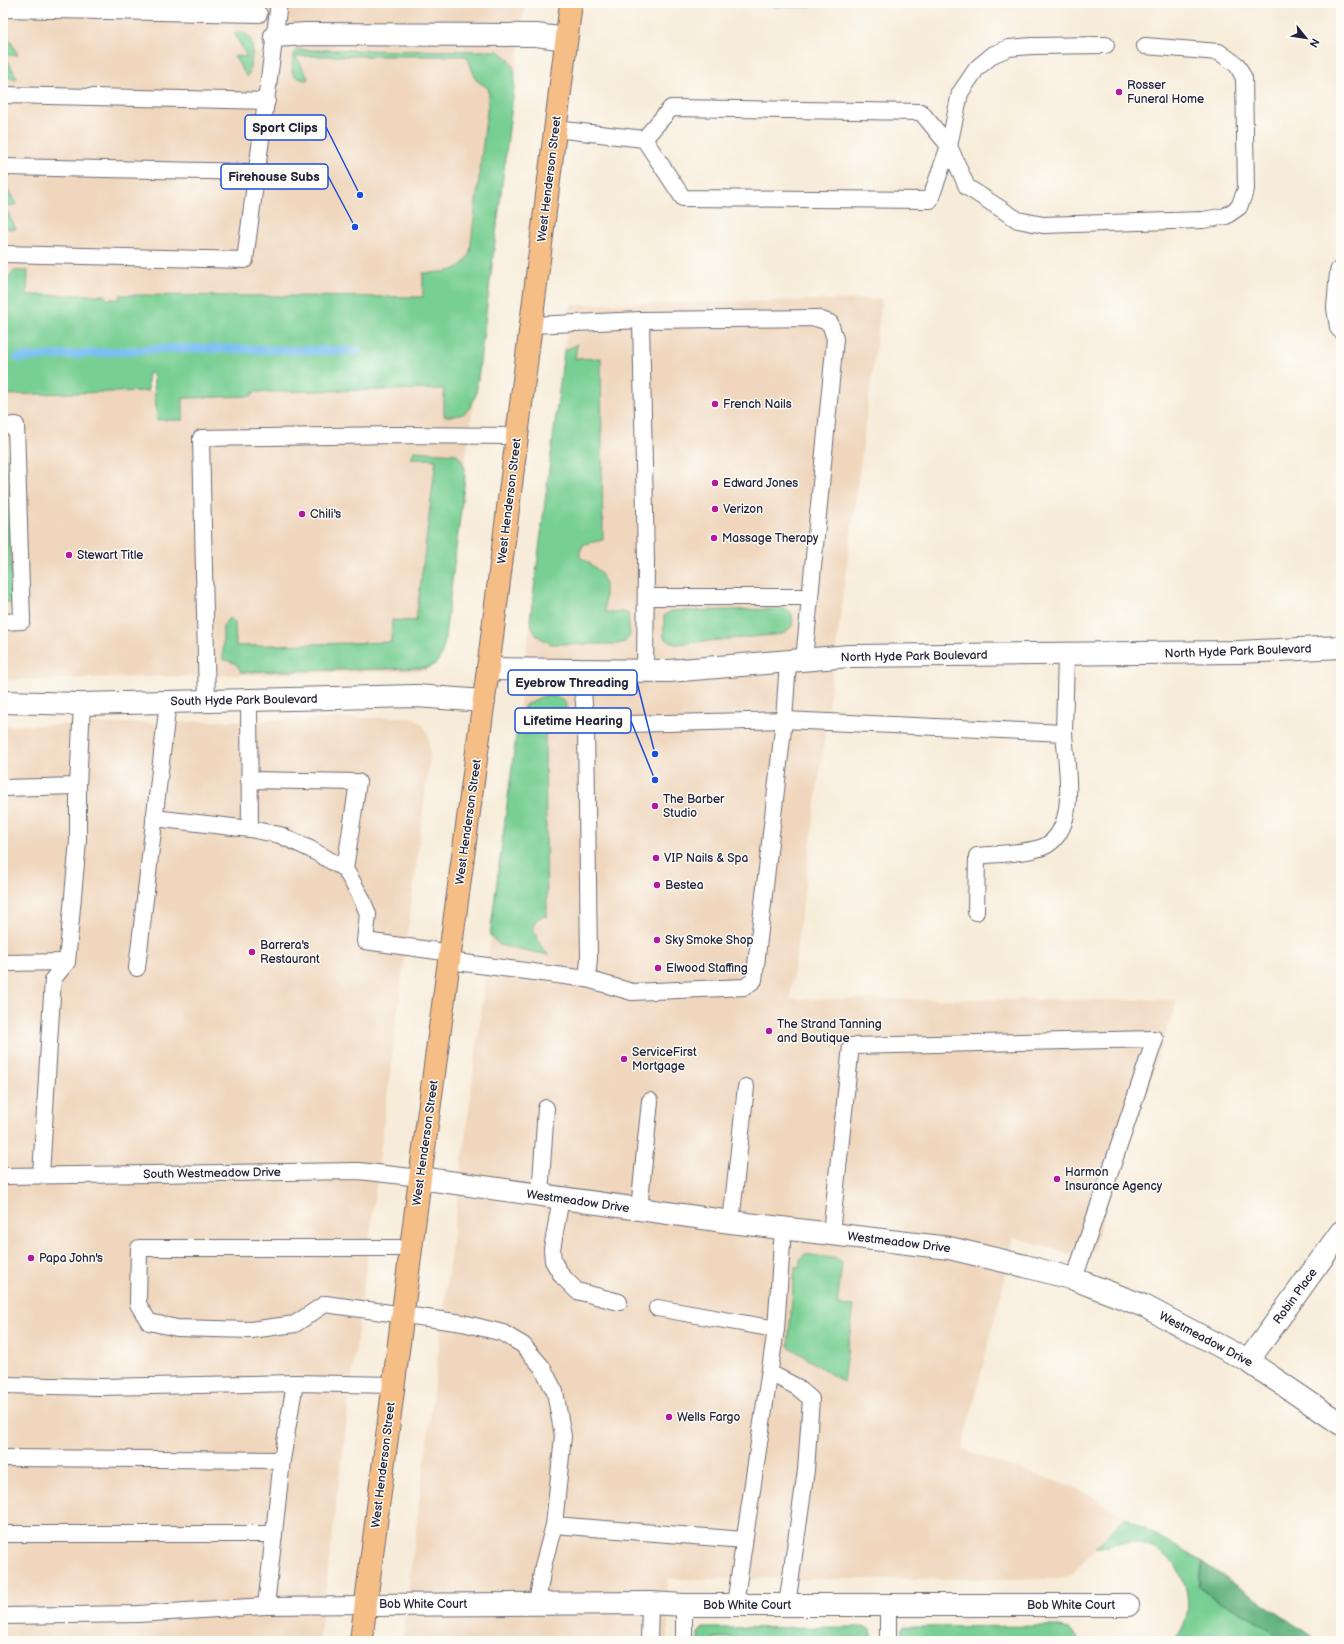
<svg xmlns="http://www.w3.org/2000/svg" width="1344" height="1644" font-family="'Balsamiq Sans',sans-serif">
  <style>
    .built { fill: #efd6bc }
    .green { fill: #78cf93; stroke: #4d7867 }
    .forest { fill: #62b27d; stroke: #426a5c }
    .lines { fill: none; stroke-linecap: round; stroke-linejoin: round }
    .stream { stroke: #79bff0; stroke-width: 9 }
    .lane-casing { stroke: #6d6972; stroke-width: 18 }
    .street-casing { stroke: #6d6972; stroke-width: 24 }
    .primary-casing { stroke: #6d6972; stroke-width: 24 }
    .lane { stroke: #fff; stroke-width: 16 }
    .street { stroke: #fff; stroke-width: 22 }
    .primary { stroke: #f6be87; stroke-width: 22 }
    .poi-dot { fill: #b5179e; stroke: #fdfcf7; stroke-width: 1.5 }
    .labels { text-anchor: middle; stroke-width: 3; stroke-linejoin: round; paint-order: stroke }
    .poi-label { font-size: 12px; fill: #22223b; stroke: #fdfcf7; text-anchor: start }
    .street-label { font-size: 12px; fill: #22223b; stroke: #fdfcf7 }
    .leader { fill: none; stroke: #1d4ed8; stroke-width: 1.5 }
    .callout-dot { fill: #1d4ed8; stroke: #fdfcf7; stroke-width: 1.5 }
    .callout { fill: #fdfcf7; stroke: #1d4ed8; stroke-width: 1.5 }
    .callout-label { font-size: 13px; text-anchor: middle; font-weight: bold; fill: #22223b }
  </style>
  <rect width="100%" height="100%" fill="#fdfcf7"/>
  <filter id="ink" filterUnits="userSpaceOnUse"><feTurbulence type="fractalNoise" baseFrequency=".025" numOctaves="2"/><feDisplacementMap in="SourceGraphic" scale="8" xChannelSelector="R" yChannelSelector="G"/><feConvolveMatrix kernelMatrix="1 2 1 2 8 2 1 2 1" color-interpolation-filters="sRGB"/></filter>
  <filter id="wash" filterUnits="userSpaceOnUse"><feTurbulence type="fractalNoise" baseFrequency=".012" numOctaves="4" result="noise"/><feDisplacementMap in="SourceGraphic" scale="16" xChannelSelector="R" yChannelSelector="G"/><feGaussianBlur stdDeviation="0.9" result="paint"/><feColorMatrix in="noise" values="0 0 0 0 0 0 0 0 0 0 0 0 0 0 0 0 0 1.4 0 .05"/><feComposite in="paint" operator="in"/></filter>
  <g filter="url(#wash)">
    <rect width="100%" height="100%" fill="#f7ecd9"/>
    <g class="built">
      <polygon points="3,3 525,3 441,653 435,664 425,671 3,680 3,395 155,391 154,327 3,329"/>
      <polygon points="882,299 790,999 1177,1000 1089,1260 1013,1237 1003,1285 962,1450 1080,1490 1125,1517 1070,1576 1063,1579 668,1579 668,1641 402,1641 570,305"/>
      <polygon points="406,717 413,717 421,723 428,733 430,755 319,1641 3,1641 3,726"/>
    </g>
    <g class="green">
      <polygon points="3,31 5,31 18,55 4,55 17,77 16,79 6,77 3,73"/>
      <path d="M241,32C259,38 251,59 249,73L247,77L234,56L247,57L235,34Z"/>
      <path d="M297,50L499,51C519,65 515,75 513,97L476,394C469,413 464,417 444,416V389L253,392V396L183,398V420H157L153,373H148V391L3,395V282L14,271H28L27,295H105L106,299H120V295L423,297V273C443,272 462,274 470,252L489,94L488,88L476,80L467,56H296L308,78V80C302,80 295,78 292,72L293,54Z"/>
      <polygon points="3,182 17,205 4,206 16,229 9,229 3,225"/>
      <path d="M577,344L575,359L601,358L603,540L584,544L580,551V557C611,577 604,578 605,612H623L628,614L630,635L625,642L618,644H551L536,635L530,621L564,351Z"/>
      <path d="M414,451L456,454C464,460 464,468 465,477L444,645C441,657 439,665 426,668L241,672C237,663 233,661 223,660V626L229,618L235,622L236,646L391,642L392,620L416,621L436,460L411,458Z"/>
      <polygon points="6,452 13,604 6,602 5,599 3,453"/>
      <polygon points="786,609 791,612 793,619 792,626 783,634 675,644 664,638 664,616 671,611"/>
      <path d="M543,696C555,696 565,695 567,709L548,708L545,739L547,918L545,916C538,917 534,921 533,928C538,938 539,947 549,955L499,945L490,935L518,721L525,705Z"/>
      <polygon points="805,1254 838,1259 842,1263 837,1305 854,1306 843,1382 788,1346 795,1267 800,1266 800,1260"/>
      <path d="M1125,1517L1202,1562L1199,1587L1220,1602L1254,1619L1284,1641H1173C1203,1610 1184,1555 1144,1545C1135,1542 1123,1541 1114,1544C1107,1545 1103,1549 1096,1548Z"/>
      <polygon points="1055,1626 1069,1629 1081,1641 901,1641 902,1629 905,1627"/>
      <polygon points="862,1627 871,1629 873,1641 862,1641 862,1638 778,1638 777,1641 763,1641 762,1638 714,1638 714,1641 698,1641 698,1633 703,1628"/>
    </g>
    <polygon class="forest" points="1202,1562 1310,1635 1317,1641 1284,1641 1254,1619 1220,1602 1199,1587"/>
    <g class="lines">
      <g class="stream">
        <polyline points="775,3 809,3"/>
        <polyline points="18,358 172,348 357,351"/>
      </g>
    </g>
  </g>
  <g filter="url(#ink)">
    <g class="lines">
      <g class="lane-casing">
        <g id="lane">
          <polyline points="3,9 259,14"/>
          <polyline points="1106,45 1032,46 1009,48 994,54 977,68 960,93 949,146 967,187 1018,220 1043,225 1203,220 1226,216 1239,207 1246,189 1244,78 1237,65 1219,52 1145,46"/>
          <polyline points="3,95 267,101"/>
          <polyline points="555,129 644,139 683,198 930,200 949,146 921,112 671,108 644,139"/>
          <polyline points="3,167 257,172"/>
          <polyline points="3,254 245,260 279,3"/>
          <polyline points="641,320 646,561 645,672"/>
          <polyline points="532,325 641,320 816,318 830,323 835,339 804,660"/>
          <polyline points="3,426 16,425 22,621 3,622"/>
          <polyline points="646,597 810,597"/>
          <polyline points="581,671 586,725 589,959 587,979"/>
          <polyline points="249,701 250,829 280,835 310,849 345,869"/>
          <polyline points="207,702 201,438 397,435 518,436"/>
          <polyline points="586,725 784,720 1064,733 1066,655"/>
          <polyline points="249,780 358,782 345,869 361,897 368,914 365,941 451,953"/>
          <polyline points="3,788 78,786"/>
          <polyline points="154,818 250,829"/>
          <path d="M976,912L977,856C994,854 1034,853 1047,845C1079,825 1066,765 1064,733"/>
          <polyline points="449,961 587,979 632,992 745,987 754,980 756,965 784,720 788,661"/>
          <polyline points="3,963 67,962"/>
          <polyline points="137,968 168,702"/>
          <polyline points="41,1175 53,979 67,962 78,841 78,786 82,704"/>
          <polyline points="3,1176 359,1171 420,1178"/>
          <polyline points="540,1195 546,1108"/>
          <polyline points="561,1198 552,1249 553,1261 562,1276 577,1291 619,1302"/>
          <polyline points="639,1209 650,1101"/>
          <polyline points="731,1222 746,1087"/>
          <polyline points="831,1233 851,1046 1155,1039 1074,1279"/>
          <polyline points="411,1248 139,1248 138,1304 149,1322 177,1328 251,1330 295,1324 325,1304 463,1323 503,1333 523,1345 542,1367 555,1392 563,1436 554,1525 543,1566 537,1604"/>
          <polyline points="657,1308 776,1329"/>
          <polyline points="770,1373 797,1387 811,1399 806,1470 787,1605"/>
          <polyline points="3,1385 100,1387 295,1383 394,1385"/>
          <polyline points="3,1458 282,1460 295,1383"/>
          <polyline points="554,1525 744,1540"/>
          <polyline points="3,1534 274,1534"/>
          <polyline points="735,1604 776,1329 783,1229"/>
          <polyline points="266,1606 282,1460"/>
          <polyline points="3,1616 138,1614 266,1606 365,1605"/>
          <polyline points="649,1641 650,1603"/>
          <polyline points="684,1641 684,1605"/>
          <polyline points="888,1641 888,1605"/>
        </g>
      </g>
      <g class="street-casing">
        <g id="street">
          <polyline points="275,36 306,34 536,35 566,39"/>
          <polyline points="1341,272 1338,308 1341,327"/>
          <polyline points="488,669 669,671 849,656 1239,652 1341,647"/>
          <polyline points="3,702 82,704 416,696 484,701"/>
          <polyline points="420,1178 731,1222 949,1248 1025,1266 1074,1279 1144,1306 1248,1361 1341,1424"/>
          <polyline points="1248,1361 1341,1232"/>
          <polyline points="365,1605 650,1603 684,1605 1128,1605"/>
        </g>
      </g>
      <g class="primary-casing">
        <polyline id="primary" points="361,1641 420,1178 488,669 571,3"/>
      </g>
      <use href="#lane" class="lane"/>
      <use href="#street" class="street"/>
      <use href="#primary" class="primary"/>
    </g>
  </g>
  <g class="poi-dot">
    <circle cx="1119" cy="92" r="4"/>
    <circle cx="715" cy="404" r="4"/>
    <circle cx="715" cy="483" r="4"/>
    <circle cx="715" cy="509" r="4"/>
    <circle cx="302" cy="514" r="4"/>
    <circle cx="714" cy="538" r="4"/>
    <circle cx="69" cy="555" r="4"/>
    <circle cx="655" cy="806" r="4"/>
    <circle cx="656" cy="858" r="4"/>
    <circle cx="657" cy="885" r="4"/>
    <circle cx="657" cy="940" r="4"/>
    <circle cx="252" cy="952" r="4"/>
    <circle cx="658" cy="968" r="4"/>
    <circle cx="769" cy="1031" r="4"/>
    <circle cx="624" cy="1059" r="4"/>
    <circle cx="1057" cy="1179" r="4"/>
    <circle cx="31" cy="1258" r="4"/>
    <circle cx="669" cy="1417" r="4"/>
  </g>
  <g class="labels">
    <g class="poi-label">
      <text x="1127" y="89">Rosser<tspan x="1127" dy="14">Funeral Home</tspan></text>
      <text x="723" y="408">French Nails</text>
      <text x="723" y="487">Edward Jones</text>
      <text x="723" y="513">Verizon</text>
      <text x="310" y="518">Chili's</text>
      <text x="722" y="542">Massage Therapy</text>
      <text x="77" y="559">Stewart Title</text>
      <text x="663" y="803">The Barber<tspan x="663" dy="14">Studio</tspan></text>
      <text x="664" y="862">VIP Nails &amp; Spa</text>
      <text x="665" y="889">Bestea</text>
      <text x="665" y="944">Sky Smoke Shop</text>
      <text x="260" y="949">Barrera's<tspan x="260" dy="14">Restaurant</tspan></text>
      <text x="666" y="972">Elwood Staffing</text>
      <text x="777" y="1028">The Strand Tanning<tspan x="777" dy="14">and Boutique</tspan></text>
      <text x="632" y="1056">ServiceFirst<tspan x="632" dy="14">Mortgage</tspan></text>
      <text x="1065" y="1176">Harmon<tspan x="1065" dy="14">Insurance Agency</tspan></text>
      <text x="39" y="1262">Papa John's</text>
      <text x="677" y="1421">Wells Fargo</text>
    </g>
    <g class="street-label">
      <text transform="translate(549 179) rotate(-83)" y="4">West Henderson Street</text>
      <text transform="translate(509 501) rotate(-83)" y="4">West Henderson Street</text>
      <text transform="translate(1238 651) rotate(-2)" y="4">North Hyde Park Boulevard</text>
      <text transform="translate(914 656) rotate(-1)" y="4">North Hyde Park Boulevard</text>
      <text transform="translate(244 700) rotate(-1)" y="4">South Hyde Park Boulevard</text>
      <text transform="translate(468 822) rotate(-82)" y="4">West Henderson Street</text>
      <text transform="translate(425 1143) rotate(-82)" y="4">West Henderson Street</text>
      <text transform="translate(212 1173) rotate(-1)" y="4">South Westmeadow Drive</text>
      <text transform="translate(578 1201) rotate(8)" y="4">Westmeadow Drive</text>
      <text transform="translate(899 1242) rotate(7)" y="4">Westmeadow Drive</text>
      <text transform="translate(1295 1296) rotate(-54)" y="4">Robin Place</text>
      <text transform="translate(1206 1339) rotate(28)" y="4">Westmeadow Drive</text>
      <text transform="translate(383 1465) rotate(-83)" y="4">West Henderson Street</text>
      <text x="423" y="1608">Bob White Court</text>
      <text x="747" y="1609">Bob White Court</text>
      <text x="1071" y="1609">Bob White Court</text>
    </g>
  </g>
  <path class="leader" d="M360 195L326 127M355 227L328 176M655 754L637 682M655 780L631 721"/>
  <g class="callout-dot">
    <circle cx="360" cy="195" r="4"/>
    <circle cx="355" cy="227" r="4"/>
    <circle cx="655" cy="754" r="4"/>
    <circle cx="655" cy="780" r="4"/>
  </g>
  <g class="callout">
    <rect x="245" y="115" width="81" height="25" rx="4"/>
    <rect x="221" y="164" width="107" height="25" rx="4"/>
    <rect x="508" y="670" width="129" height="25" rx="4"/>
    <rect x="515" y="708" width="116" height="25" rx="4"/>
  </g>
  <g class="callout-label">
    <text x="285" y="132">Sport Clips</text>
    <text x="274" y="181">Firehouse Subs</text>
    <text x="572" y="687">Eyebrow Threading</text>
    <text x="573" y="725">Lifetime Hearing</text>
  </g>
  <rect width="1344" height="1644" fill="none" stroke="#fdfcf7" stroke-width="16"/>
  <g transform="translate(1306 38) rotate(120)" stroke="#fdfcf7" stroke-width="3" paint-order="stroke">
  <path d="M0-3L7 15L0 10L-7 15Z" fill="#22223b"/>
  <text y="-6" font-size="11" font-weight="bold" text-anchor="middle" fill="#22223b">N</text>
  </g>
</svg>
